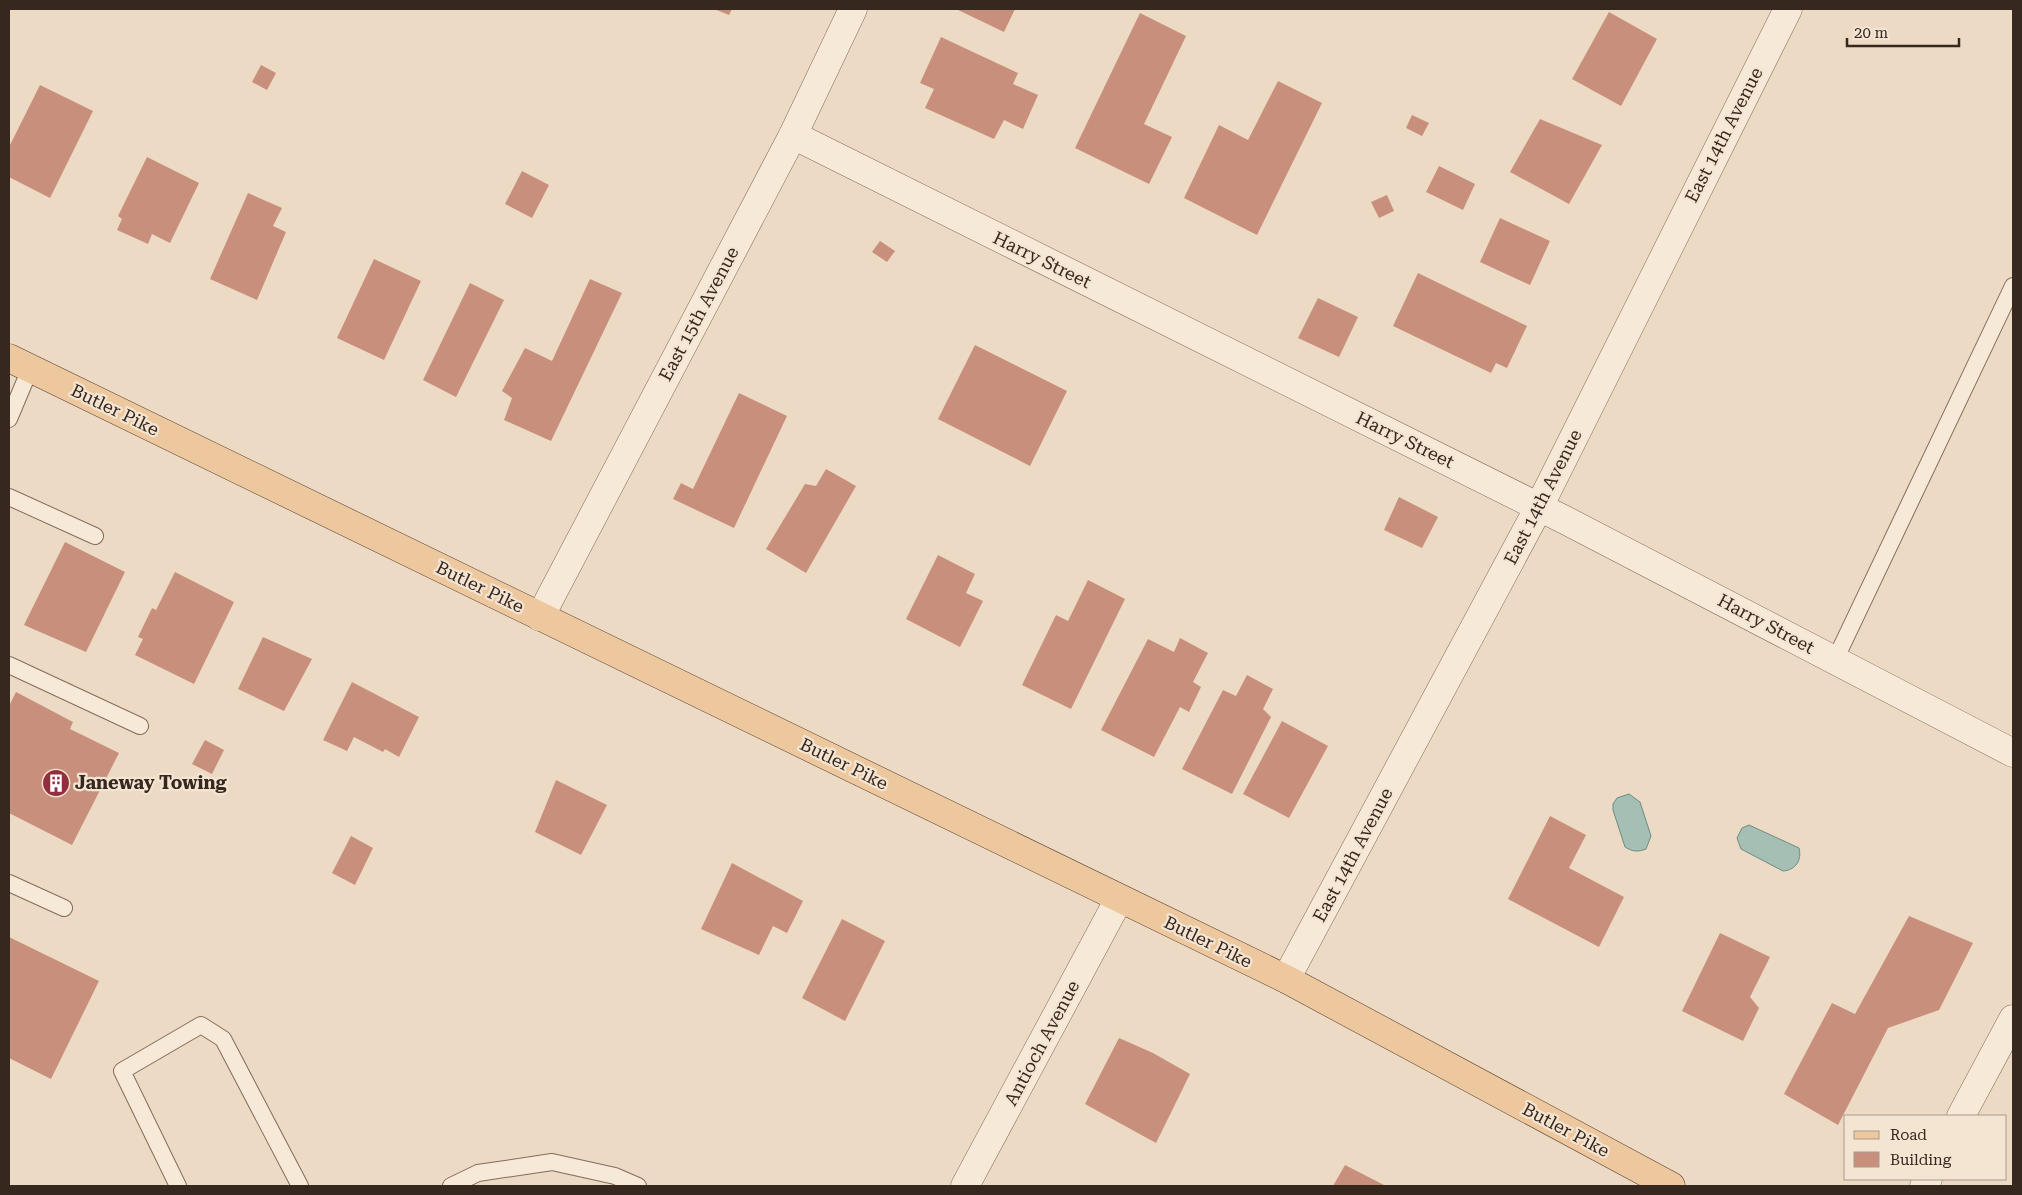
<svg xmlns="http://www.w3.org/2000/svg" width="2022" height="1195" font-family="'Roboto Serif',serif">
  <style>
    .water { fill: #a6bfb4; stroke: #6d8d80 }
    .building { fill: #c8907c }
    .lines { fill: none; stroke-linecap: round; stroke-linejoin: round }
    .service-casing { stroke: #866b5b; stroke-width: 18 }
    .minor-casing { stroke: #866b5b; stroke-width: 29 }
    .primary-casing { stroke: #543b2f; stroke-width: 29 }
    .service { stroke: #f7e9d7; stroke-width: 16 }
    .minor { stroke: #f7e9d7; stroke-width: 28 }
    .primary { stroke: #edc89e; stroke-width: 28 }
    .labels { text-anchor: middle; stroke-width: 4.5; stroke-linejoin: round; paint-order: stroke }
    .street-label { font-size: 18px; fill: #36271f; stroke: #f4e5d3 }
    .poi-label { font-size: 18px; font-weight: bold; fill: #36271f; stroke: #f4e5d3; text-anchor: start }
  </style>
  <rect width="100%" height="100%" fill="#ecdac4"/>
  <g class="water">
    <path d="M1629,794L1640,802L1651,836L1646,849C1638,852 1633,852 1625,847L1613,810V804L1617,798Z"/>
    <path d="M1749,825L1799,848C1802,860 1796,870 1783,871L1741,849L1737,838L1742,828Z"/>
  </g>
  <g class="building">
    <polygon points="714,9 732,9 729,15"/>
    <polygon points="956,9 1015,9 1004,32"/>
    <polygon points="1609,12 1657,39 1621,106 1572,79"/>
    <polygon points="1140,13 1186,36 1144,124 1172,137 1149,184 1075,148"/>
    <polygon points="941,37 1018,73 1013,84 1038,95 1023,129 1004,120 994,139 925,108 934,89 920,83"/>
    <polygon points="261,65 276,73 267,90 252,82"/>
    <polygon points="1278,81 1322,103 1257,235 1184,198 1219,125 1248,140"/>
    <polygon points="40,85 93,111 50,198 9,177 9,147"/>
    <polygon points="1412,115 1429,123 1422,136 1406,128"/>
    <polygon points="1540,119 1602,145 1569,204 1510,172"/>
    <polygon points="147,157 199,183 170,243 152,234 148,244 117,230 122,219 118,216"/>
    <polygon points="1439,166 1475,184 1463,210 1426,192"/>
    <polygon points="522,171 549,185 532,218 505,204"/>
    <polygon points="248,193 282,208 273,226 286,232 257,300 210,279"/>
    <polygon points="1387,195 1394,211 1379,218 1371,202"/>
    <polygon points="1500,218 1550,241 1530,285 1480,262"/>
    <polygon points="880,241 895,251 887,262 872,252"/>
    <polygon points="374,259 421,281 384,360 337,338"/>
    <polygon points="1418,273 1527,326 1507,368 1496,363 1491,373 1393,326"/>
    <polygon points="590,279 622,293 551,441 504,420 512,398 502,391 525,348 552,361"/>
    <polygon points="470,283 504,300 456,397 423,380"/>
    <polygon points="1318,298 1358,317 1339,357 1298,338"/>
    <polygon points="975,345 1067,391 1030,466 938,419"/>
    <polygon points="739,393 787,416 734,528 673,499 681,483 693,489"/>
    <polygon points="826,469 856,486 806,573 766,549 805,484 816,486"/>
    <polygon points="1399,497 1438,517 1422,548 1384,530"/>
    <polygon points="65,542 125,572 86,652 24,625"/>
    <polygon points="938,555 975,574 966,593 983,601 960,647 906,619"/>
    <polygon points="175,572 234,602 194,684 135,655 143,639 138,637 152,608 156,610"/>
    <polygon points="1088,580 1125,599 1071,709 1022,685 1056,615 1068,621"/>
    <polygon points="263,637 312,659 284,711 238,689"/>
    <polygon points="1180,638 1208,653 1193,682 1201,687 1189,712 1180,707 1154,757 1101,730 1148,639 1174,652"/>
    <polygon points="1247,675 1273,689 1263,709 1271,717 1232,794 1182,769 1223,690 1236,696"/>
    <polygon points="352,682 419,717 399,757 385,749 383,752 354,737 347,751 323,740"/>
    <polygon points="16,692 73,722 70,729 119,753 72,845 9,813 9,706"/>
    <polygon points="1282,721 1328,746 1289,818 1243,794"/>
    <polygon points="205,740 224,750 212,774 192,764"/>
    <polygon points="556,780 607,805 581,855 535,832"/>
    <polygon points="1550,816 1586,835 1569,868 1624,897 1599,947 1508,899"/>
    <polygon points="351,836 373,848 355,885 332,873"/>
    <polygon points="732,863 803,901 787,933 773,926 759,955 701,929"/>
    <polygon points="1909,916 1973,943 1939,1010 1888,1028 1838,1125 1784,1094 1832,1003 1855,1014"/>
    <polygon points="842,919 885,941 845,1021 802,998"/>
    <polygon points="1720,933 1770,957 1750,997 1759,1008 1743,1041 1682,1011"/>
    <polygon points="9,937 99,981 51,1079 9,1058"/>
    <polygon points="1119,1038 1153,1053 1190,1074 1156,1143 1085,1104"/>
    <polygon points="1345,1165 1386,1186 1333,1186"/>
  </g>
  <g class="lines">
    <g class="service-casing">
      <g id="service">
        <polyline points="9,419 30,369"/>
        <polyline points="9,497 95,536"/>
        <polyline points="1835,660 2013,286"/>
        <polyline points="9,665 140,726"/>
        <polyline points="9,883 64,908"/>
        <polyline points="178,1186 122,1071 201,1025 223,1039 300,1186"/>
        <polyline points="451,1186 478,1173 552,1162 615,1176 638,1186"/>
      </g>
    </g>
    <g class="minor-casing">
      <g id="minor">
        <polyline points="793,135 1565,520 2013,753"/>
        <polyline points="540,617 793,135 853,9"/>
        <polyline points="1286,979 1539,507 1788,9"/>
        <polyline points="1961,1116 2013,1019"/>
        <polyline points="965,1186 1119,899"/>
        <polyline points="1924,1186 1928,1179"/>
      </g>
    </g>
    <g class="primary-casing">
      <polyline id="primary" points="9,358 1286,979 1671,1186"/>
    </g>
    <use href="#service" class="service"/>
    <use href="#minor" class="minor"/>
    <use href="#primary" class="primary"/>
  </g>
  <defs>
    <g id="building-disc" transform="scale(1.4375)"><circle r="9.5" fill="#922e3e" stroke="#f4e5d3"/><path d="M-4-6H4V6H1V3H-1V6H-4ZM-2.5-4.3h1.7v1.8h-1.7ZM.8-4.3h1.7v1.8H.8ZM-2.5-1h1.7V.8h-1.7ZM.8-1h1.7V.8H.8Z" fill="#fff"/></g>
  </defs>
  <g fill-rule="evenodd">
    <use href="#building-disc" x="56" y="783"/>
  </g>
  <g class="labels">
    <g class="street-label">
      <text transform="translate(1724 135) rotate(-63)" y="6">East 14th Avenue</text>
      <text transform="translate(1042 260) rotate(26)" y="6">Harry Street</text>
      <text transform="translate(699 314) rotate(-62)" y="6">East 15th Avenue</text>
      <text transform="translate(115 410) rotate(26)" y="6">Butler Pike</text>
      <text transform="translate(1405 440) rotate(26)" y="6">Harry Street</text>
      <text transform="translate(1543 497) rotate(-63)" y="6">East 14th Avenue</text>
      <text transform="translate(480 587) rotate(26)" y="6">Butler Pike</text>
      <text transform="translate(1766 624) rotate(28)" y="6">Harry Street</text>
      <text transform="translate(844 764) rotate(26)" y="6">Butler Pike</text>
      <text transform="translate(1353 855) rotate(-62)" y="6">East 14th Avenue</text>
      <text transform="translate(1208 942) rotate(26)" y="6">Butler Pike</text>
      <text transform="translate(1042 1043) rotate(-62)" y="6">Antioch Avenue</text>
      <text transform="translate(1566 1130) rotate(28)" y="6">Butler Pike</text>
    </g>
    <g class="poi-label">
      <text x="75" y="789">Janeway Towing</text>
    </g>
  </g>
  <rect width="2022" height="1195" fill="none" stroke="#36271f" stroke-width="20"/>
  <rect x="1844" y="1115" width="162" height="65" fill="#f4e5d3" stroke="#a8998b"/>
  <rect x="1854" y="1131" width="25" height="8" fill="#edc89e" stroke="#a8998b"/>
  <text x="1890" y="1140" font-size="15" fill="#36271f">Road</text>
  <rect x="1854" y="1152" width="25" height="15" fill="#c8907c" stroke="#a8998b"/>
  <text x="1890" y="1165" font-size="15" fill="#36271f">Building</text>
  <path d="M1847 38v8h112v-8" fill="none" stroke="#36271f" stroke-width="2.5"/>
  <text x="1854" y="38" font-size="15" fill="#36271f" stroke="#f4e5d3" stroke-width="4" paint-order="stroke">20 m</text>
</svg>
